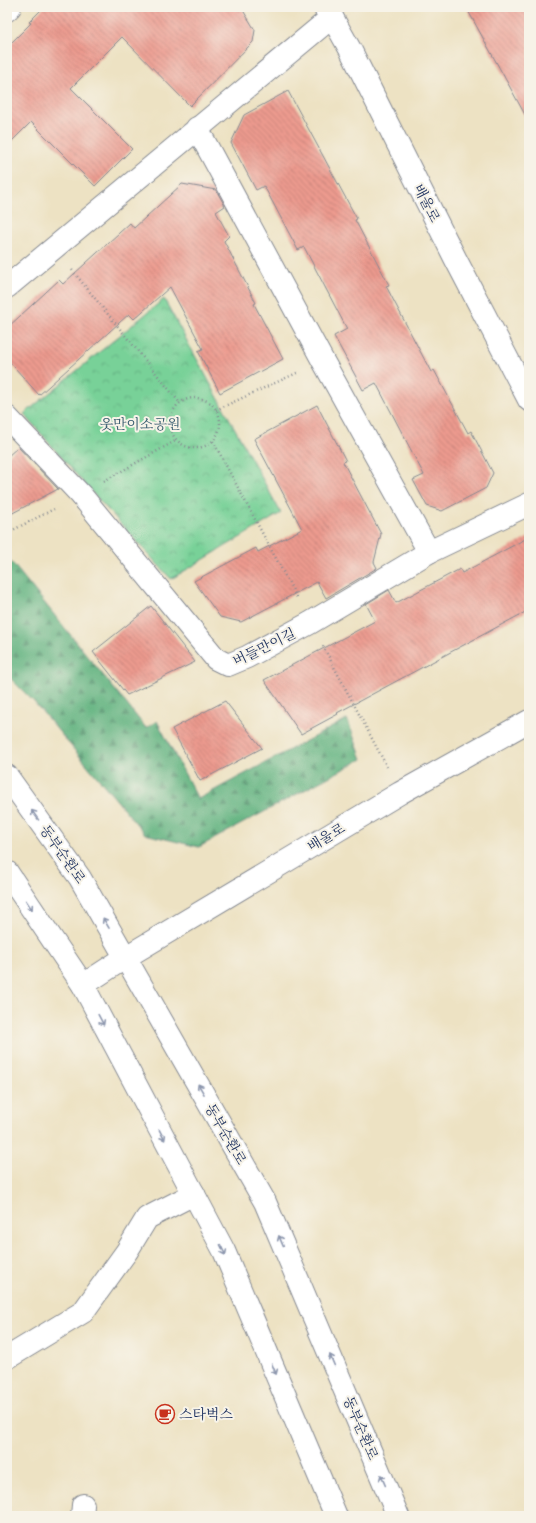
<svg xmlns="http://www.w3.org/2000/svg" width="536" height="1523" font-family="'IM FELL French Canon','Noto Serif KR',serif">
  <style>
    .forest { fill: url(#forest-firs); stroke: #3e716f }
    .park { fill: url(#park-crowns); stroke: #4a807b }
    .building { fill: url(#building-back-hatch) }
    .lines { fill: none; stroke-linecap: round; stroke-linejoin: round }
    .minor-casing { stroke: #848890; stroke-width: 24 }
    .tertiary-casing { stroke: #848890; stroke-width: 24 }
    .path { stroke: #848890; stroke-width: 2.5; stroke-dasharray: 1 3; stroke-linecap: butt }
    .minor { stroke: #fff; stroke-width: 22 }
    .tertiary { stroke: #fff; stroke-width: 22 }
    .oneway { stroke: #8d97ae }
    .labels { text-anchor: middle; stroke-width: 4; stroke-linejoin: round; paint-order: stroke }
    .street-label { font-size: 14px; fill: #1b2f5e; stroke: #f7f3e8 }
    .park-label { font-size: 14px; fill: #32586c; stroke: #f7f3e8 }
    .poi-label { font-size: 14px; fill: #1b2f5e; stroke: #f7f3e8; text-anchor: start }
  </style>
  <defs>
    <pattern id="forest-firs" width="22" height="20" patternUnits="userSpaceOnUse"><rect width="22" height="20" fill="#62b380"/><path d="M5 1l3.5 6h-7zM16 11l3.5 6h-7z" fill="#50926c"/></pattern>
    <pattern id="park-crowns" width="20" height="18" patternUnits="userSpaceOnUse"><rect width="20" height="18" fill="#78d198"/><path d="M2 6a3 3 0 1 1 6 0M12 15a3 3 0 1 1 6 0" fill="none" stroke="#62aa7f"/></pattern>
    <pattern id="building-back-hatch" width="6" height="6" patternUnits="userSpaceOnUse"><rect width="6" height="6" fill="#ec9a8e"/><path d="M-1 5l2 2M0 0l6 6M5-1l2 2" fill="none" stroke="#be7e77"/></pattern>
  </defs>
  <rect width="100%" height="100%" fill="#f7f3e8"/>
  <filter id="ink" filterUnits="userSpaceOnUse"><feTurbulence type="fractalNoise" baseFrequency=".025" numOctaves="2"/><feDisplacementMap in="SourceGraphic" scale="8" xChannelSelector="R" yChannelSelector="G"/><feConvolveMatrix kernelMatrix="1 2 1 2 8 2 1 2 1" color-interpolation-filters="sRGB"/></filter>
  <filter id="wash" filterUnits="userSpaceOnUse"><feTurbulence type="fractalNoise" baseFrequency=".012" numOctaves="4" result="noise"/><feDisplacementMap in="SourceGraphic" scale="16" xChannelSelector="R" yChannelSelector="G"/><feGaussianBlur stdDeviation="0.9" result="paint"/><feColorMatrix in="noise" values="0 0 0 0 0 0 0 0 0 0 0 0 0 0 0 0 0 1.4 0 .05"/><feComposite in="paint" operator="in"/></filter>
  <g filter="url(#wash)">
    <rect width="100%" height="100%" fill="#ede2c3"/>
    <polygon class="forest" points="7,558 13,564 146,728 157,721 198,799 347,719 362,759 199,847 145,834 35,703 7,675"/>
    <polygon class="park" points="164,299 281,513 171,579 88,488 24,414"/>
    <g id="blocks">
      <g class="building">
        <polygon points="44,7 241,7 255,30 253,42 190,106 122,37 71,88 132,149 95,186 31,122 7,146 7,47 31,23 29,22"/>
        <polygon points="466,7 529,7 529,122"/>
        <polygon points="288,91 357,219 355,220 389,285 386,286 431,372 434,370 468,433 471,431 493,473 486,488 442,511 427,506 413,480 424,475 376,383 363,390 334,336 347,329 304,247 298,250 264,186 256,190 231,143 244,115"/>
        <polygon points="182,184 216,190 225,206 216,212 229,236 224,241 256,303 254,304 283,359 220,393 198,351 203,349 170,287 134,319 129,314 39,395 7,359 7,328 59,280 63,284 130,223 134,228"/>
        <polygon points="317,405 346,461 343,462 381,534 374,562 377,568 326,598 317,582 241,622 220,617 194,581 256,548 258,552 302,529 254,439"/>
        <polygon points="18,447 58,489 7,516 7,457"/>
        <polygon points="529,537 529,610 337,713 338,714 301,734 264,680 375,621 366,604 389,590 396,603 460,569 462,573"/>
        <polygon points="151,606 195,662 127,695 93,652"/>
        <polygon points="225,701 262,748 200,781 172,729"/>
      </g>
    </g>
  </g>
  <g filter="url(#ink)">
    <use href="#blocks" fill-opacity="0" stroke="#848890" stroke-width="1"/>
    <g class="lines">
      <g class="minor-casing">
        <g id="minor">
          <polyline points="7,10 10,7"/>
          <polyline points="197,128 323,361 429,552"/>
          <polyline points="7,287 332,17"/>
          <polyline points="7,417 81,495 216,659 228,665 247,657 310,623 429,552 529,504"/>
          <polyline points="7,1358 83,1312 127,1251 147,1218 194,1194"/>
          <polyline points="82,1516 83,1505"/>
        </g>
      </g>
      <g class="tertiary-casing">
        <g id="tertiary">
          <polyline points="324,7 332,17 351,51 455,258 529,400"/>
          <polyline points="7,776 80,878 265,1202 398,1516"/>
          <polyline points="7,872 83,985 224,1251 336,1516"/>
          <polyline points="83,985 126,957 400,793 529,721"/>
        </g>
      </g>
      <g class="path">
        <polyline points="72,270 180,403"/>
        <circle cx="195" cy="423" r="25"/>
        <polyline points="216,410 299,372"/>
        <polyline points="213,441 297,598"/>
        <polyline points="104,481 177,440"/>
        <polyline points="7,533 54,509"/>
        <polyline points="323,646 387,767"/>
      </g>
      <use href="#minor" class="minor"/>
      <use href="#tertiary" class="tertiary"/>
    </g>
    <defs><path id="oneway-shaft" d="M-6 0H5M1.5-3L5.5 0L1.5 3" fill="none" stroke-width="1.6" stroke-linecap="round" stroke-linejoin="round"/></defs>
    <g class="oneway">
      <use href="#oneway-shaft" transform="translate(35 815) rotate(-126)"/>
      <use href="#oneway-shaft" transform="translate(29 905) rotate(56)"/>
      <use href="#oneway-shaft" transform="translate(106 923) rotate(-120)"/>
      <use href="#oneway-shaft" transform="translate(101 1020) rotate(62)"/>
      <use href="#oneway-shaft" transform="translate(201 1089) rotate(-120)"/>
      <use href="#oneway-shaft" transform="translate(162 1135) rotate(62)"/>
      <use href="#oneway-shaft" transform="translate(281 1241) rotate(-113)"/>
      <use href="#oneway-shaft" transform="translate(223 1250) rotate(64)"/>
      <use href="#oneway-shaft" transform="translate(332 1360) rotate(-113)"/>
      <use href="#oneway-shaft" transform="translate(274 1369) rotate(67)"/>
      <use href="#oneway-shaft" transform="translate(383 1480) rotate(-113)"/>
    </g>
  </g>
  <defs>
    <g id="cafe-ring" transform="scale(1)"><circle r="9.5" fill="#f7f3e8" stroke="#c8321e" stroke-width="1.5"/><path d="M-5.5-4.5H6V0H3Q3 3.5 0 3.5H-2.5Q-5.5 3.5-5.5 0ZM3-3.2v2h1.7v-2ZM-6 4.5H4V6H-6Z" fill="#c8321e"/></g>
  </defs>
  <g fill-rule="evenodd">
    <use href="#cafe-ring" x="165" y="1414"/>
  </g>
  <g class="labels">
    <g class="street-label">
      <text transform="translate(427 203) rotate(63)" y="5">배울로</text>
      <text transform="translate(264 647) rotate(-26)" y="5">버들만이길</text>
      <text transform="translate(326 837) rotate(-31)" y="5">배울로</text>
      <text transform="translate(63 854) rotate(55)" y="5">동부순환로</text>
      <text transform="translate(226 1134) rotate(60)" y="5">동부순환로</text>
      <text transform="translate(361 1428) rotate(67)" y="5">동부순환로</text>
    </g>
    <g class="park-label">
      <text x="140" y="429">웃만이소공원</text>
    </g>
    <g class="poi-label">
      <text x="179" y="1419">스타벅스</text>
    </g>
  </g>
  <rect width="536" height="1523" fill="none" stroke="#f7f3e8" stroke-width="24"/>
</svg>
